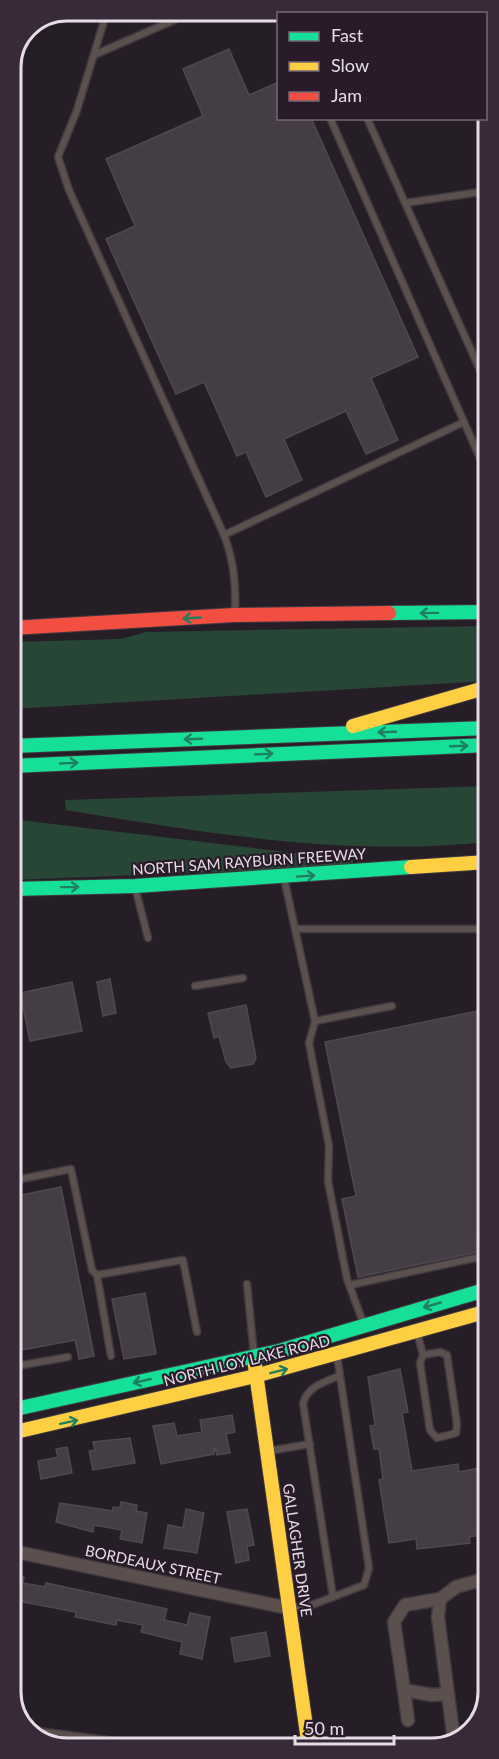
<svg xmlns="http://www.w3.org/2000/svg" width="499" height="1759" font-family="Lato,sans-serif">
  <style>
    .green { fill: #284636 }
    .building { fill: #443d44; stroke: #504850; stroke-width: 1.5 }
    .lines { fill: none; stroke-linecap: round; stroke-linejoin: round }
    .lane-casing { stroke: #403940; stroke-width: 9 }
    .street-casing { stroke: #403940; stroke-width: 15 }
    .fast-casing { stroke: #403940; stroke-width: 16 }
    .slow-casing { stroke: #403940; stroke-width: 16 }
    .jam-casing { stroke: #403940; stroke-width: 16 }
    .lane { stroke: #5c504e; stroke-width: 6 }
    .street { stroke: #5c504e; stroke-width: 12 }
    .fast { stroke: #16e098; stroke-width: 14 }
    .slow { stroke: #ffcf43; stroke-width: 14 }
    .jam { stroke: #f24e42; stroke-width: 14 }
    .oneway { stroke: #207e61 }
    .labels { text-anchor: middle; stroke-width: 4.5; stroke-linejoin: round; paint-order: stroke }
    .street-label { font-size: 15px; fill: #e6dce6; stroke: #2a1b2a }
    .rim { fill: none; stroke: #e6dce6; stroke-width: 3 }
  </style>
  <rect width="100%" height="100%" fill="#261e26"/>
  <g class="green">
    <polygon points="488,626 488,681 11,709 11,642 121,639 146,632"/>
    <path d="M488,786V842C347,857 205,833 66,810L65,800Z"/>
    <polygon points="11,819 353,860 353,864 296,869 11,880"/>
  </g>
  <g class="building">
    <polygon points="229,49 249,95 279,82 279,118 311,118 418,357 371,378 398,440 366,454 346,411 284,439 302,480 266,497 246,452 237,456 204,382 176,394 106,239 135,226 106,159 203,116 183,69"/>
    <polygon points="110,979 116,1013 103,1016 97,982"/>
    <polygon points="72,982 82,1031 30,1041 20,993"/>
    <polygon points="246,1005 256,1058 253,1064 231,1068 226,1062 219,1036 214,1038 208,1013"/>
    <polygon points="488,1009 488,1237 476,1239 478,1251 473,1253 358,1277 342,1199 356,1196 325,1042"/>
    <polygon points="61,1187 94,1356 79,1359 75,1340 11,1352 11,1197"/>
    <polygon points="145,1293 156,1354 124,1359 112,1299"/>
    <polygon points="400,1369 408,1412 402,1413 412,1471 458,1464 459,1472 479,1468 485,1510 481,1510 485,1534 469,1537 470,1543 417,1549 416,1539 389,1543 379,1480 383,1479 379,1449 374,1449 370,1426 375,1425 368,1377"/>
    <polygon points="232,1415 235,1432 226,1434 230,1453 217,1455 215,1447 214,1454 161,1464 153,1426 174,1423 177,1436 202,1432 200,1420"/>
    <polygon points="130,1438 135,1463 93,1470 89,1451 95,1450 93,1442"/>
    <polygon points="67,1447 72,1473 41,1479 38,1461 58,1457 56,1449"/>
    <polygon points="121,1502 137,1505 136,1511 147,1513 142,1543 120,1539 122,1530 94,1525 93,1532 56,1522 60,1503 113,1511 113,1507 120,1508"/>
    <polygon points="186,1509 204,1513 197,1553 164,1548 168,1525 183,1528"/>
    <polygon points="247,1509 254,1545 247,1546 249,1560 236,1563 227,1512"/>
    <polygon points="12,1575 24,1577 23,1583 45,1587 46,1583 167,1609 164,1620 187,1625 190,1613 210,1617 202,1659 180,1654 182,1642 141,1632 143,1625 117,1620 116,1625 75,1617 76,1612 12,1600"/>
    <polygon points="266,1632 270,1656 235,1662 231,1638"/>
  </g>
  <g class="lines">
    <g class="lane-casing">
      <g id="lane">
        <path d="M107,11L77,110L58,157L69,190L224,535C234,561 236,585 235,613"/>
        <polyline points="282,11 283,14"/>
        <polyline points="319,11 321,14"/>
        <polyline points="94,55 195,11"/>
        <polyline points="486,94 487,94"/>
        <polyline points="330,118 464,422"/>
        <polyline points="367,118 488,388"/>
        <polyline points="405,203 487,191"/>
        <polyline points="224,535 464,422 488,476"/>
        <polyline points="284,878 315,1021 309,1043 329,1146 328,1181 347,1279 364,1325"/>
        <polyline points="135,887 148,938"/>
        <polyline points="295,929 488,929"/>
        <polyline points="195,986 243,978"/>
        <polyline points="315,1021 392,1006"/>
        <polyline points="11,1181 71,1169 92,1270 97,1275 183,1260 197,1332"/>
        <polyline points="97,1275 111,1356"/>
        <polyline points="247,1284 254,1355"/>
        <polyline points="350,1285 475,1258 488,1252"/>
        <polyline points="417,1332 423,1355 440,1352 447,1355 457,1424 456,1433 437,1438 430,1430 420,1363 423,1355"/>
        <polyline points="488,1348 488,1371"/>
        <path d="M337,1356L369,1568L364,1585L333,1597L303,1403C308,1386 325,1382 339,1376"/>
        <polyline points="11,1367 68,1357"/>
        <polyline points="269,1451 310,1444"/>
        <polyline points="291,1607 309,1606 333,1597"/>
      </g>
    </g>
    <g class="street-casing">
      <g id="street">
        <polyline points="12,1551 288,1608"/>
        <polyline points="440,1599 405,1605 394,1622 404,1690 432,1695 448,1694"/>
        <polyline points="404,1690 408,1720"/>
        <polyline points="29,1733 145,1748"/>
        <polyline points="454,1741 438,1617 440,1599 456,1587 488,1578"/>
      </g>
    </g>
    <g class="fast-casing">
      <g id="fast">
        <polyline points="389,613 488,612"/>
        <polyline points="11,746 488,728"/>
        <polyline points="11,766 488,745"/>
        <polyline points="11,889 135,886 411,867"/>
        <polyline points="11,1410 279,1351 488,1289"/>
      </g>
    </g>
    <g class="slow-casing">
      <g id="slow">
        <polyline points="353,726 488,687"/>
        <polyline points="411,867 488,862"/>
        <polyline points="255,1366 309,1748"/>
        <polyline points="11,1433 251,1377 488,1311"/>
      </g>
    </g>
    <g class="jam-casing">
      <polyline id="jam" points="11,628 234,615 389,613"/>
    </g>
    <use href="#lane" class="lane"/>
    <use href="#street" class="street"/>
    <use href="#fast" class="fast"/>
    <use href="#slow" class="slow"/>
    <use href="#jam" class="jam"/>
  </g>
  <defs><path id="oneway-shaft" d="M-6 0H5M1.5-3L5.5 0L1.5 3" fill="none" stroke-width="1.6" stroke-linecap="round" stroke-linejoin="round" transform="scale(1.5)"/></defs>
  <g class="oneway">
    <use href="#oneway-shaft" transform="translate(429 613) rotate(179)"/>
    <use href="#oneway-shaft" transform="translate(192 618) rotate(177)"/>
    <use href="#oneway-shaft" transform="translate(387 732) rotate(178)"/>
    <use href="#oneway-shaft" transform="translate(193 739) rotate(178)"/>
    <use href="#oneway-shaft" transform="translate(459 746) rotate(-2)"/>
    <use href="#oneway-shaft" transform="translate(264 754) rotate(-3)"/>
    <use href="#oneway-shaft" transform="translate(69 763) rotate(-3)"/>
    <use href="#oneway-shaft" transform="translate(306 876) rotate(-4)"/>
    <use href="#oneway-shaft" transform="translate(70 887) rotate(-1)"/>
    <use href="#oneway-shaft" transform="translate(432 1305) rotate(164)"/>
    <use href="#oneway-shaft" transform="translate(279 1371) rotate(-14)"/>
    <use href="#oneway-shaft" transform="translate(142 1381) rotate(167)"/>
    <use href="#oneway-shaft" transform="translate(69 1422) rotate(-12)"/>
  </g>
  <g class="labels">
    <g class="street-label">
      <text transform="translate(249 862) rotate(-4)" y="5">NORTH SAM RAYBURN FREEWAY</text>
      <text transform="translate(247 1361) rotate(-14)" y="5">NORTH LOY LAKE ROAD</text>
      <text transform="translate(297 1550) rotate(82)" y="5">GALLAGHER DRIVE</text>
      <text transform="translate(153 1565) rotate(12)" y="5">BORDEAUX STREET</text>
    </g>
  </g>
  <path d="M0 0H499V1759H0ZM67 21H432A46 46 0 0 1 478 67V1692A46 46 0 0 1 432 1738H67A46 46 0 0 1 21 1692V67A46 46 0 0 1 67 21Z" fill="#392a39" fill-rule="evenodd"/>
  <path class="rim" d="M67 21H432A46 46 0 0 1 478 67V1692A46 46 0 0 1 432 1738H67A46 46 0 0 1 21 1692V67A46 46 0 0 1 67 21Z"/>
  <rect x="277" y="12" width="210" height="108" fill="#2a1b2a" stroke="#756875" stroke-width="1.5"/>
  <rect x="289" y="32" width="30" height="9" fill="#16e098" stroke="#756875" stroke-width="1.5"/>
  <text x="331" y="42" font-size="18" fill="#e6dce6">Fast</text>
  <rect x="289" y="62" width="30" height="9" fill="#ffcf43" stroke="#756875" stroke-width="1.5"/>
  <text x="331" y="72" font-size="18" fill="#e6dce6">Slow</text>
  <rect x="289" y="92" width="30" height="9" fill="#f24e42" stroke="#756875" stroke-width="1.5"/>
  <text x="331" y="102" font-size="18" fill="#e6dce6">Jam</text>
  <path d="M295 1735v9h99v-9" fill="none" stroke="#e6dce6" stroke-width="3"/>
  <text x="304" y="1735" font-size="18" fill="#e6dce6" stroke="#2a1b2a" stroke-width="4.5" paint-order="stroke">50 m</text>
</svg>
